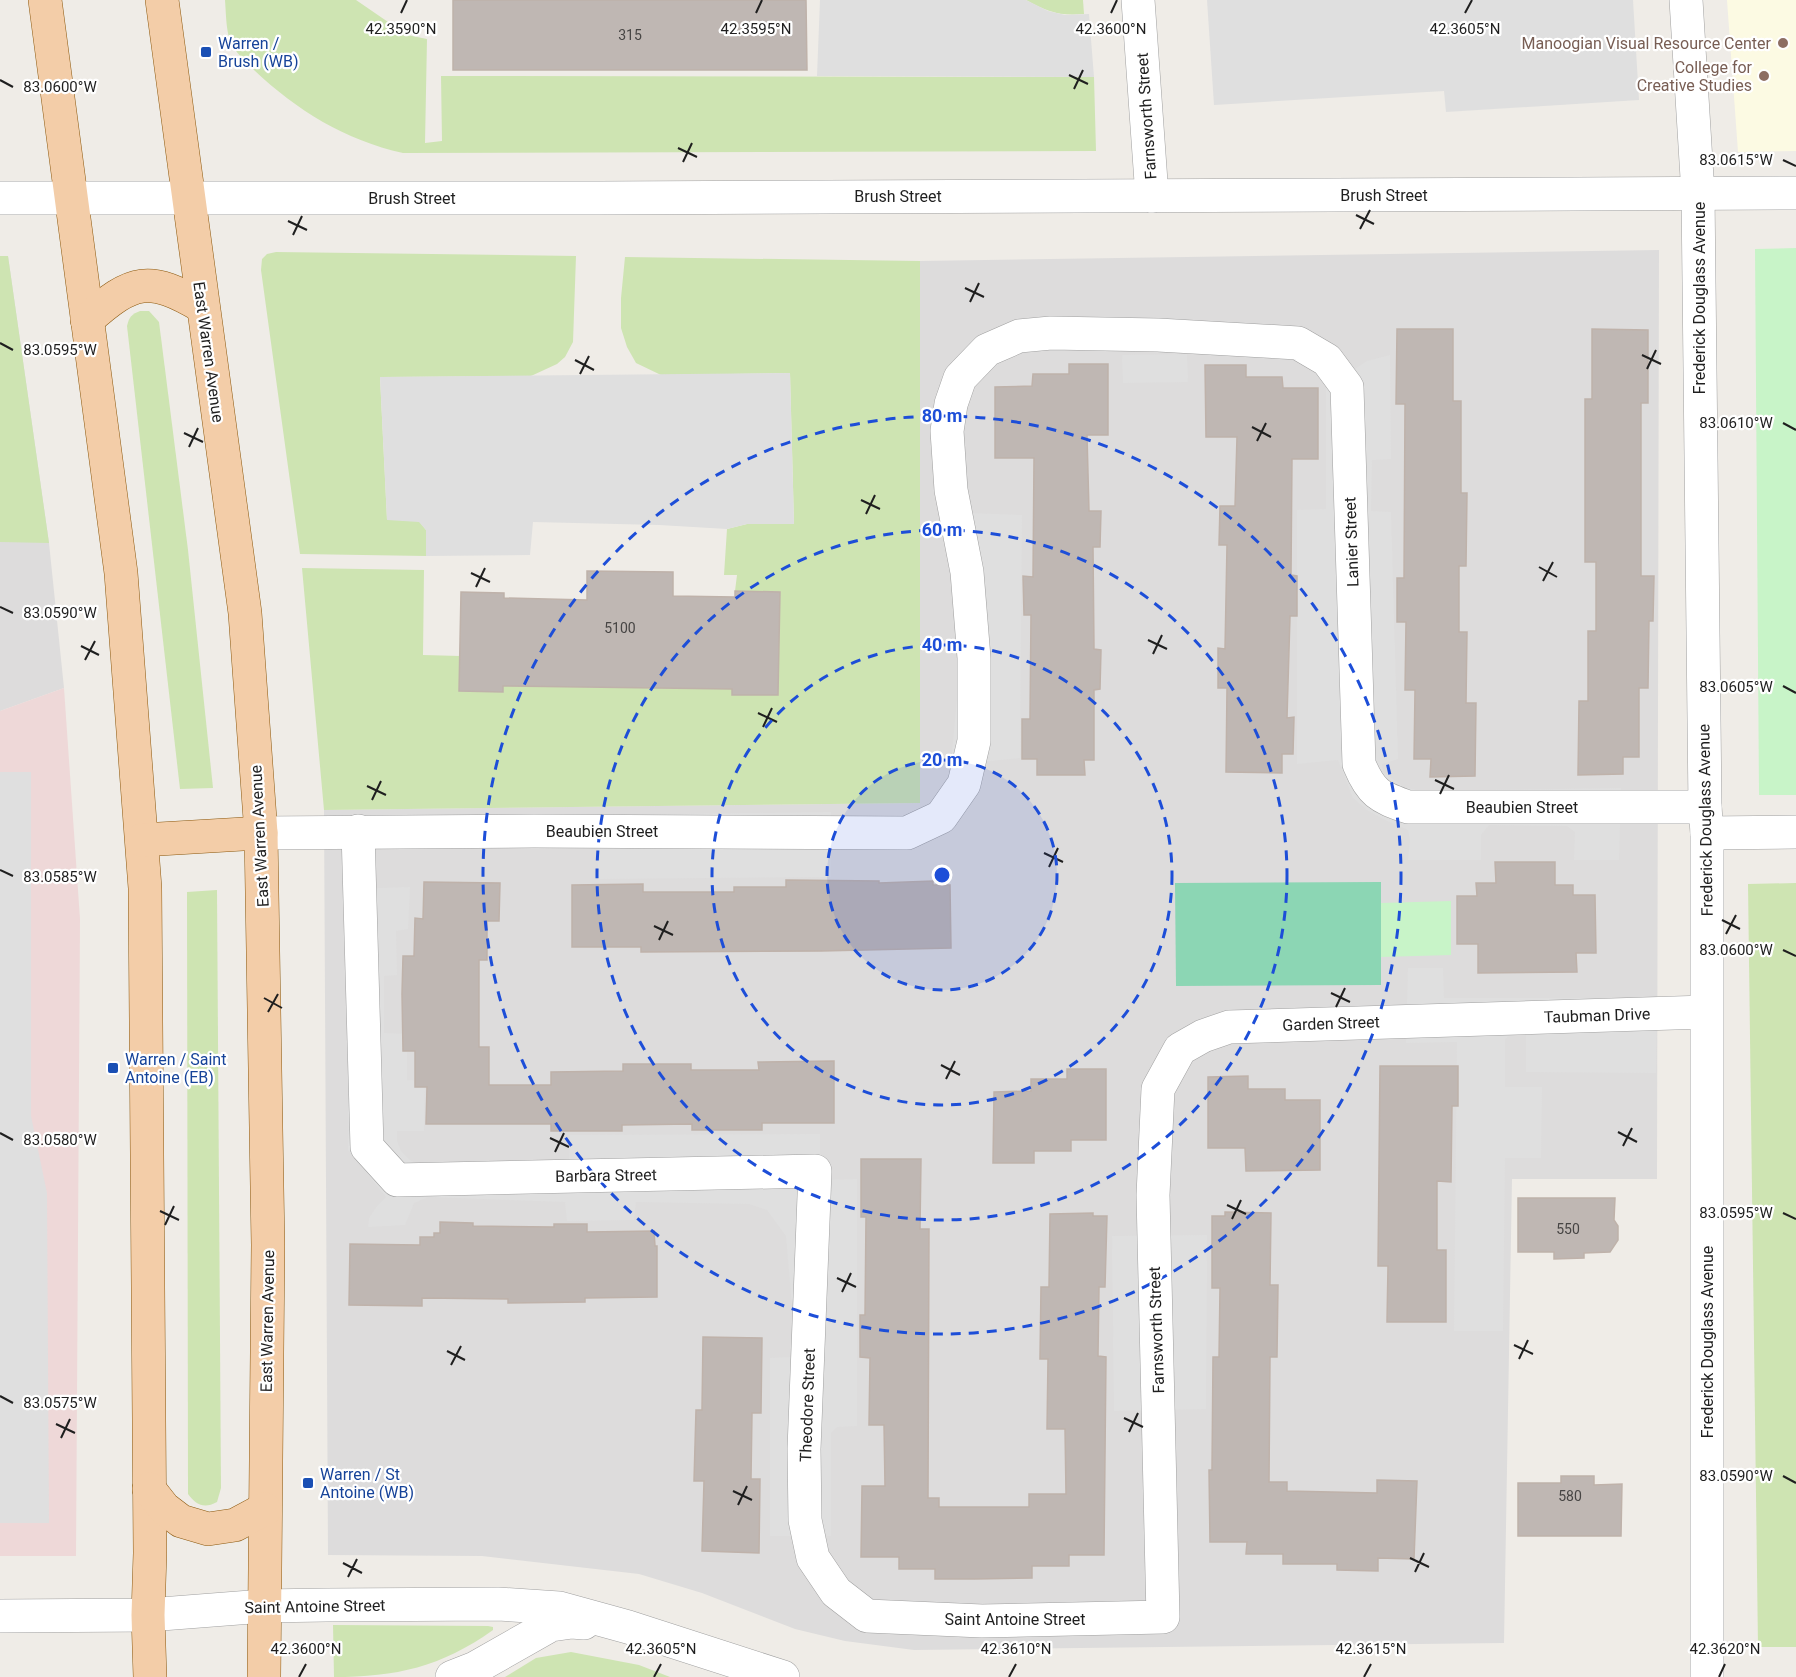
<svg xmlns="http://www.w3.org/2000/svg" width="1796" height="1677" font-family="Roboto,sans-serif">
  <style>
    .residential { fill: #dddcdc }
    .commercial { fill: #eed8d8 }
    .education { fill: #fcfae3 }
    .grass { fill: #cee4b2 }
    .park { fill: #c8f4c8 }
    .pitch { fill: #8cd6b4 }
    .parking { fill: #dfdfdf }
    .building { fill: #bfb7b3; stroke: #bfb2aa; stroke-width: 1.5 }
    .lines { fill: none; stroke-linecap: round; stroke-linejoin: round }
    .minor-casing { stroke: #a0a0a0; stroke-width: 34 }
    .major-casing { stroke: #8c590f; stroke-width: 34 }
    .minor { stroke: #fff; stroke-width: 33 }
    .major { stroke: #f3cda8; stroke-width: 33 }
    .ticks { fill: none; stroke: #1f1f1f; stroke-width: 2 }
    .ring { fill: none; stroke: #1d4ed8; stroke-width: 3; stroke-dasharray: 10 8 }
    .education-dot { fill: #8d6e63; stroke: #fff; stroke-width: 2 }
    .transit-dot { fill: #1a4fb4; stroke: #fff; stroke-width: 2 }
    .labels { text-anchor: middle; stroke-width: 4.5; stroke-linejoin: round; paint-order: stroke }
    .number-label { font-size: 14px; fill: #474544 }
    .transit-label { font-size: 16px; fill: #164399; stroke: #fff; text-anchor: start }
    .education-label { font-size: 16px; fill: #785e54; stroke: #fff; text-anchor: end }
    .street-label { font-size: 16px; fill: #1f1f1f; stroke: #fff }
    .ticks-label { font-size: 15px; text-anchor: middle; fill: #1f1f1f; stroke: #fff; stroke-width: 4.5; stroke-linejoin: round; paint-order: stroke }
    .centre { fill: #1d4ed8; stroke: #fff; stroke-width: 3 }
    .ring-label { font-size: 18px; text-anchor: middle; font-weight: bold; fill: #1d4ed8; stroke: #fff; stroke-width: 4.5; stroke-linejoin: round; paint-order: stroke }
  </style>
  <rect width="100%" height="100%" fill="#efece7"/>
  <g class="residential">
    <polygon points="1659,250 1657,1179 1512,1179 1504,1643 914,1650 845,1641 795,1629 702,1593 639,1574 482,1556 328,1555 324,810 920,803 920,261"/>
    <polygon points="0,256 8,256 49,543 64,688 0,711"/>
  </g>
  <polygon class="commercial" points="64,688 80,919 76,1556 0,1556 0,711"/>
  <polygon class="education" points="1727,0 1796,0 1796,151 1738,152"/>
  <g class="grass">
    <path d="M225,0H356L407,35L427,39L425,143L442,141L441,76L1094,77L1096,151L403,153C345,140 296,110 253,69C246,62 234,51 230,41C226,29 226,13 225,0Z"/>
    <path d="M1026,0H1083L1084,14C1059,16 1048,12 1026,0Z"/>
    <polygon points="276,252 576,256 573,342 565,357 557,364 531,376 380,377 387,519 419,521 426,530 426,556 300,554 261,270 262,259 267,254"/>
    <polygon points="0,256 8,256 49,543 0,542"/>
    <polygon points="625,257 920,261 920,803 324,810 302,568 424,570 423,655 460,656 460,691 502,692 503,686 732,689 733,695 778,695 780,592 735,591 737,575 724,575 727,529 747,524 794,524 790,373 661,375 636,363 627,347 621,328 621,298"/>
    <path d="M140,311H149L159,322L188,550L213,788L180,789L127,326C129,317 132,314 140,311Z"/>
    <polygon points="1796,883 1796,1647 1758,1647 1748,884"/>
    <path d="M217,890L221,1488L217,1502C204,1509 196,1505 188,1494L187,892Z"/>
    <path d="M333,1625L488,1626L493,1627V1630C441,1667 396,1677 334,1677Z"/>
    <polygon points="571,1652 639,1665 670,1677 505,1677 536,1658"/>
  </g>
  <g class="park">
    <polygon points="1796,248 1796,795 1759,795 1755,249"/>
    <polygon points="1451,901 1451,955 1381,957 1381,903"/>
  </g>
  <polygon class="pitch" points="1381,882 1381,985 1176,986 1175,883"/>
  <g class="parking">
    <polygon points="820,0 1026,0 1048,11 1065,15 1089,14 1094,77 817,76"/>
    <polygon points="1207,0 1633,0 1639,100 1446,112 1444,91 1214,105"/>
    <polygon points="1187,354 1188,382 1123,383 1122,355"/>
    <polygon points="1390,355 1391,459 1372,460 1371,511 1391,512 1398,759 1382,764 1383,772 1404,787 1420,791 1621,788 1619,860 1574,860 1575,832 1567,826 1489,825 1481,835 1481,860 1408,860 1410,841 1408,830 1383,819 1367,810 1353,798 1338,760 1297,764 1297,510 1326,509 1326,388 1367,361"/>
    <polygon points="790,373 794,524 747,524 727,529 659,525 533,522 530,555 426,556 426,530 419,522 387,520 380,377"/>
    <polygon points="938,512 1022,515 1020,758 951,765 958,688 955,607 949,561"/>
    <polygon points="0,772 31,772 31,1116 47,1193 49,1523 0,1523"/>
    <polygon points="831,812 831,877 598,879 597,815"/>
    <polygon points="410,887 408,929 396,931 397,975 384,976 384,1033 407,1034 407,1080 425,1081 424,1131 397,1131 397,1141 401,1151 410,1160 422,1166 569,1165 570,1135 820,1134 820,1180 857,1179 857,1426 837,1427 831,1433 831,1536 770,1536 770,1358 791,1357 796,1353 786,1236 767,1210 749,1204 636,1202 634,1220 567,1221 565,1202 428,1197 414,1203 405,1225 368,1227 369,1218 377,1206 386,1197 348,1150 350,889"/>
    <polygon points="1408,968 1443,968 1444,998 1657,998 1656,1073 1526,1072 1526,1035 1511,1034 1505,1039 1505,1087 1542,1087 1541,1158 1505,1158 1503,1331 1454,1331 1457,1042 1406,1043"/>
    <polygon points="1207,1235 1206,1409 1114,1411 1112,1236"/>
  </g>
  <g class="building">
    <polygon points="453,0 806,0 807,70 453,70"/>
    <polygon points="1397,329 1453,329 1453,401 1461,401 1461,493 1467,493 1466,566 1459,566 1459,632 1467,632 1466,703 1476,703 1475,776 1430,777 1431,759 1414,759 1415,690 1405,690 1406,622 1397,622 1397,578 1404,578 1405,404 1396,404"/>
    <polygon points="1592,329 1648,330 1648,403 1641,403 1641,576 1654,576 1653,621 1649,621 1648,688 1639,688 1639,757 1623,757 1623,774 1578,775 1579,701 1588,701 1588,631 1596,631 1596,562 1585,562 1585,399 1592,399"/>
    <polygon points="1069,364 1108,364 1108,435 1087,435 1089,511 1101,511 1100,547 1093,547 1094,649 1101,650 1100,689 1094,690 1094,760 1084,760 1085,775 1037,775 1037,759 1022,759 1022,719 1030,719 1031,615 1024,615 1023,576 1033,577 1034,458 995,458 995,387 1032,386 1033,374 1069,374"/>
    <polygon points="1205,365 1246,365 1246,377 1282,377 1283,388 1318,388 1318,459 1292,459 1291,575 1297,576 1297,616 1290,616 1287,718 1294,717 1293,754 1282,754 1282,773 1226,772 1227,688 1218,688 1218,648 1225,649 1227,545 1219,545 1220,506 1235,506 1237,437 1206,437"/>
    <polygon points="587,571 673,572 673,596 735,597 735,591 780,592 778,695 732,695 732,689 503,686 503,692 459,691 461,592 504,593 504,598 587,600"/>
    <polygon points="1495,862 1555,862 1555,885 1573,885 1573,895 1595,895 1596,953 1576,953 1577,972 1478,973 1478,944 1457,944 1457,896 1477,896 1476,883 1496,883"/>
    <polygon points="786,880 879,881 879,883 933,881 933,885 950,885 951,948 821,951 641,952 641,947 572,947 572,885 643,884 643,892 734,892 734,887 786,887"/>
    <polygon points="424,882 500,883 499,921 487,921 487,960 479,960 479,1047 489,1047 489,1085 551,1085 551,1072 623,1071 623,1064 691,1064 691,1070 759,1070 758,1062 834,1061 834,1123 762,1123 762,1130 692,1130 692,1124 622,1125 622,1131 551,1131 551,1124 426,1124 427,1087 415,1087 415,1051 403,1051 402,994 403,956 414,956 415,918 423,919"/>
    <polygon points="1380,1066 1458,1066 1458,1106 1452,1106 1451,1182 1437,1181 1437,1250 1446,1250 1446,1322 1387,1322 1388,1266 1378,1266"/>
    <polygon points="1067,1069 1106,1069 1106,1140 1071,1140 1071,1151 1034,1151 1034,1163 993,1163 994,1092 1031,1091 1031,1079 1067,1079"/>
    <polygon points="1248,1076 1248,1089 1285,1089 1285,1100 1320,1100 1320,1170 1246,1171 1245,1148 1208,1148 1208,1077"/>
    <polygon points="861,1159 921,1159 920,1229 929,1229 928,1498 939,1498 939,1507 1029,1507 1029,1494 1066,1494 1065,1429 1047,1429 1048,1359 1040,1359 1041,1287 1049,1287 1050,1214 1093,1213 1093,1216 1107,1216 1105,1287 1099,1287 1098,1356 1106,1357 1104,1555 1069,1555 1069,1566 1032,1566 1032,1578 974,1579 935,1579 935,1569 899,1569 899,1557 861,1557 862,1486 885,1486 884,1425 869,1425 870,1358 860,1357 860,1315 865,1315 866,1217 861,1217"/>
    <polygon points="1518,1198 1615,1198 1614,1220 1618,1226 1618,1240 1610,1252 1584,1253 1584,1258 1554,1259 1554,1252 1518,1252"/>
    <polygon points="1225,1212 1271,1213 1270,1285 1278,1285 1277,1357 1270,1357 1269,1482 1287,1482 1287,1491 1377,1493 1377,1480 1417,1481 1414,1559 1378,1558 1378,1571 1337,1570 1337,1564 1283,1564 1283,1554 1246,1554 1247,1542 1210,1542 1209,1470 1212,1470 1213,1357 1219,1357 1220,1288 1212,1288 1212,1216 1225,1216"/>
    <polygon points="440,1222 473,1223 473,1226 554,1227 554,1224 587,1224 587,1232 654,1231 655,1246 657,1246 657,1297 585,1298 585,1302 508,1303 508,1299 422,1298 422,1306 349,1305 350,1244 420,1245 420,1237 434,1237 434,1233 440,1233"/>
    <polygon points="703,1337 762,1338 761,1413 752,1413 751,1479 760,1479 759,1553 702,1551 704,1481 694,1481 696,1410 702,1410"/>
    <polygon points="1561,1476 1594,1476 1594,1485 1622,1484 1621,1536 1518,1536 1518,1483 1561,1483"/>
  </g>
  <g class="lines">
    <g class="minor-casing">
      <g id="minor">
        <polyline points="1138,0 1152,196"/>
        <polyline points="1686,0 1698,194 1705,807 1707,833 1707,1677"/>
        <polyline points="0,198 599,198 1796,193"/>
        <polyline points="358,831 367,1147 397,1180 815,1171 804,1449 805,1520 813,1558 836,1592 867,1616 982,1621 1163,1617 1153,1195 1158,1089 1180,1049 1203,1036 1229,1027 1706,1012"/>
        <path d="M261,833L534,831L907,833L941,817L964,784L974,741V658L967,572L951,490L947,431L951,404L960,378L987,350L1019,336L1051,333L1158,335L1298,343L1327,360L1347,387L1359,764C1371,793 1379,797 1408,807H1705"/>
        <polyline points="1707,833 1796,832"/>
        <polyline points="0,1616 148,1615 264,1606 326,1605 498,1604 559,1608 628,1627 783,1677"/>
        <polyline points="452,1677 475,1668 551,1625 572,1622 584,1623"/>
      </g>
    </g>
    <g class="major-casing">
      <g id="major">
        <polyline points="45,0 121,573 145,888 150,1553 148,1615 150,1677"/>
        <polyline points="162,0 245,613 261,833 268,1245 264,1677"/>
        <path d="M87,320C133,279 149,275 203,307"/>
        <polyline points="142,840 261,833"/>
        <polyline points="149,1489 164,1508 181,1521 208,1529 235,1525 265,1509"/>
      </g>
    </g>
    <use href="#minor" class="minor"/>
    <use href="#major" class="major"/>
  </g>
  <path class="ticks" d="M401,13L407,0M756,13L762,0M1111,13L1117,0M1465,13L1472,0M1069,75L1088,84M0,80L13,87M1074,89L1083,70M678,148L697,157M1783,160L1796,166M683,162L692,143M1356,215L1374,224M288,221L307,230M1360,229L1370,210M293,235L302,216M965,288L984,297M970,302L979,283M0,343L13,350M1642,355L1661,364M575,360L594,370M1647,369L1656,350M580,374L589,356M1783,423L1796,430M1252,427L1271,437M184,433L203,442M1257,441L1266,423M189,447L198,428M861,500L880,509M866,514L875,495M1539,567L1557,577M471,573L490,582M1543,581L1553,562M476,587L485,568M0,607L13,613M1148,640L1167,649M81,646L99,655M1153,654L1162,635M85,660L95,641M1783,686L1796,693M758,713L777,722M763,727L772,708M1435,780L1454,789M367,786L386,795M1440,794L1449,775M372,800L381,781M1044,853L1063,862M1049,867L1058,848M0,870L13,876M1722,920L1740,929M654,926L673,935M1726,934L1736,915M659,940L668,921M1783,950L1796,956M1331,993L1350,1002M264,998L282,1008M1336,1007L1345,988M268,1012L278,994M941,1065L960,1075M946,1079L955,1061M1618,1132L1637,1142M0,1133L13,1140M550,1138L569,1147M1623,1146L1632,1128M555,1152L564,1133M1227,1205L1246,1214M160,1211L179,1220M1783,1213L1796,1219M1232,1219L1241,1200M165,1225L174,1206M837,1278L856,1287M842,1292L851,1273M1514,1345L1533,1354M447,1351L465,1360M1519,1359L1528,1340M451,1365L461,1346M0,1396L13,1403M1124,1418L1143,1427M56,1424L75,1433M1129,1432L1138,1413M61,1438L70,1419M1783,1476L1796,1483M733,1491L752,1500M738,1505L747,1486M1410,1558L1429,1567M343,1563L362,1573M1415,1572L1424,1553M348,1577L357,1559M299,1677L306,1664M654,1677L661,1664M1009,1677L1016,1664M1364,1677L1371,1664M1719,1677L1725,1664"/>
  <circle cx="942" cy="875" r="115" fill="#1d4ed8" fill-opacity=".12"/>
  <g class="ring">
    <circle cx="942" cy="875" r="115"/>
    <circle cx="942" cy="875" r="230"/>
    <circle cx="942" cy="875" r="345"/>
    <circle cx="942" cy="875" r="459"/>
  </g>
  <g class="education-dot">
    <circle cx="1783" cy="43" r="6"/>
    <circle cx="1764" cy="76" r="6"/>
  </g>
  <g class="transit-dot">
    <rect x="200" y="46" width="12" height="12" rx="3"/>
    <rect x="107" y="1062" width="12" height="12" rx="3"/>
    <rect x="302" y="1477" width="12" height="12" rx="3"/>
  </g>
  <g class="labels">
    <g class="number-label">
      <text x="630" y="40">315</text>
      <text x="620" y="633">5100</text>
      <text x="1568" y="1234">550</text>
      <text x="1570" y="1501">580</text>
    </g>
    <g class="transit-label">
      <text x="218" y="49">Warren /<tspan x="218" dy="18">Brush (WB)</tspan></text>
      <text x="125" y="1065">Warren / Saint<tspan x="125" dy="18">Antoine (EB)</tspan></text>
      <text x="320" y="1480">Warren / St<tspan x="320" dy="18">Antoine (WB)</tspan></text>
    </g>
    <g class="education-label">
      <text x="1771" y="49">Manoogian Visual Resource Center</text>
      <text x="1752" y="73">College for<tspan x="1752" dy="18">Creative Studies</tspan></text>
    </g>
    <g class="street-label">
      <text transform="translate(1146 116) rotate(-94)" y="6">Farnsworth Street</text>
      <text x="1384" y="201">Brush Street</text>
      <text x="898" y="202">Brush Street</text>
      <text x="412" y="204">Brush Street</text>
      <text transform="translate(1699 298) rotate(-90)" y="6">Frederick Douglass Avenue</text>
      <text transform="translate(209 352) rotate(82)" y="6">East Warren Avenue</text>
      <text transform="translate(1351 542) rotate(-92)" y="6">Lanier Street</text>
      <text x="1522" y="813">Beaubien Street</text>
      <text transform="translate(1705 820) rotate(-91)" y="6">Frederick Douglass Avenue</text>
      <text x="602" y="837">Beaubien Street</text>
      <text transform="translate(259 836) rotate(-93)" y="6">East Warren Avenue</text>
      <text transform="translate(1597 1015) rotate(-2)" y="6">Taubman Drive</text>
      <text transform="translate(1331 1023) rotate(-2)" y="6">Garden Street</text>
      <text transform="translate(606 1175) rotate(-1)" y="6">Barbara Street</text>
      <text transform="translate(267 1321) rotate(-89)" y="6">East Warren Avenue</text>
      <text transform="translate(1156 1330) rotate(-92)" y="6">Farnsworth Street</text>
      <text transform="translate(1707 1342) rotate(-90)" y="6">Frederick Douglass Avenue</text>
      <text transform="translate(807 1405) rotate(-88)" y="6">Theodore Street</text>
      <text transform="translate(315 1606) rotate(-1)" y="6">Saint Antoine Street</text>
      <text x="1015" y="1625">Saint Antoine Street</text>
    </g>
  </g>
  <g class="ticks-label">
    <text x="401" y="34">42.3590°N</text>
    <text x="756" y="34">42.3595°N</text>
    <text x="1111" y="34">42.3600°N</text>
    <text x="1465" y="34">42.3605°N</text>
    <text x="60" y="92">83.0600°W</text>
    <text x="1736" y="165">83.0615°W</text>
    <text x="60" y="355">83.0595°W</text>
    <text x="1736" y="428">83.0610°W</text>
    <text x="60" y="618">83.0590°W</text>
    <text x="1736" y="692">83.0605°W</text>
    <text x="60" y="882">83.0585°W</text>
    <text x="1736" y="955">83.0600°W</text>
    <text x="60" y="1145">83.0580°W</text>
    <text x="1736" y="1218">83.0595°W</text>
    <text x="60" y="1408">83.0575°W</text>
    <text x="1736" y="1481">83.0590°W</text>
    <text x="306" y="1654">42.3600°N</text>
    <text x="661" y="1654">42.3605°N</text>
    <text x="1016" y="1654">42.3610°N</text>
    <text x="1371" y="1654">42.3615°N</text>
    <text x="1725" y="1654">42.3620°N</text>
  </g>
  <circle cx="942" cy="875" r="9" class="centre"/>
  <g class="ring-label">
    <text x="942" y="422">80 m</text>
    <text x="942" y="536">60 m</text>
    <text x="942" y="651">40 m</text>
    <text x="942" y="766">20 m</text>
  </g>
</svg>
